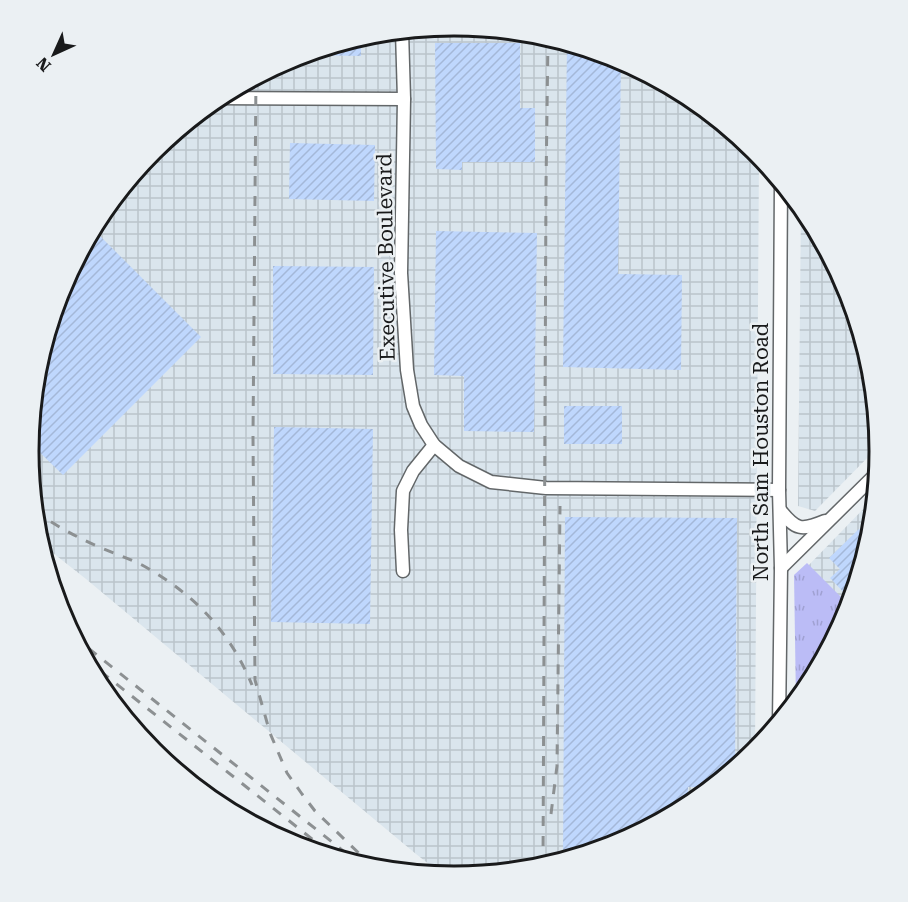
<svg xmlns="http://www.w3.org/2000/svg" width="908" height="902" font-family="'Roboto Serif',serif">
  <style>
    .industrial { fill: url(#industrial-grid) }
    .grass { fill: url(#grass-tufts) }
    .building { fill: url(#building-hatch) }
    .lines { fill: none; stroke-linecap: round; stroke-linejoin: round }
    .minor-casing { stroke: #636769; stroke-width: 15 }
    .minor { stroke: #fff; stroke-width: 12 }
    .rail { stroke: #8c9092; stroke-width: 3; stroke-dasharray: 10 10; stroke-linecap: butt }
    .labels { text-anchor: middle; stroke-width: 5; stroke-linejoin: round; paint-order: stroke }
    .street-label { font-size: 21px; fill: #191a1b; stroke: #ebf0f3 }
    .rim { fill: none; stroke: #191a1b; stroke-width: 3 }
  </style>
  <defs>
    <pattern id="industrial-grid" width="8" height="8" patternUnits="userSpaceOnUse" patternTransform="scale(1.5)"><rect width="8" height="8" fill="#dae5ed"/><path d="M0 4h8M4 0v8" fill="none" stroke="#bac4cb"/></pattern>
    <pattern id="grass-tufts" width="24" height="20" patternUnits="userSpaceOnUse" patternTransform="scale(1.5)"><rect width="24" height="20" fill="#bbbcf6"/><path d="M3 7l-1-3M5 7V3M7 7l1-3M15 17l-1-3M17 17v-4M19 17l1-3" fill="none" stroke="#a0a1d2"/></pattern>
    <pattern id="building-hatch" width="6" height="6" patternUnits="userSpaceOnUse" patternTransform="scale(1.5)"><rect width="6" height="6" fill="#bfd7fd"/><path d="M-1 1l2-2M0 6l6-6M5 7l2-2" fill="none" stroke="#a4b8d8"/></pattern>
  </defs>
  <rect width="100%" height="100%" fill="#ebf0f3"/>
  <g class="industrial">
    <polygon points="454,26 537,34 617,58 691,97 755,150 759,155 755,751 690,805 617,844 537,868 454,876 444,876 416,854 86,579 39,542 37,534 29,451 37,368 61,288 100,214 153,150 218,97 291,58 371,34"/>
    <polygon points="801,206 808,215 847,288 871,368 879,446 815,511 798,506"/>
    <polygon points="875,497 871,534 848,611 805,569"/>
  </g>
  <polygon class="grass" points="807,563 850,606 847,614 808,688 796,702 794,575"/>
  <g class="building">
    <polygon points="378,33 378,44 361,43 361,56 307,55 306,53 371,34"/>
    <polygon points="435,43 520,43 520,108 535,108 535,162 462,162 462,170 436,169"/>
    <polygon points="567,43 621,60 618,274 682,275 681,370 563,367"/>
    <polygon points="290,143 375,145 374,201 289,199"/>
    <polygon points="93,229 201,337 63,475 29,442 37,368 61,288"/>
    <polygon points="436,231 537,233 534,432 464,431 464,376 434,375"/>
    <polygon points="273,266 374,267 373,375 273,374"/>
    <rect x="564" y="406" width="58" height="38"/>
    <polygon points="274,427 373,429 370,624 271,622"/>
    <polygon points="565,517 737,518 735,768 712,787 688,787 688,798 681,798 681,810 617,844 563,860"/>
    <polygon points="872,528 871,534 851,600 830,578 840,569 829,558 859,529 865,535"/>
  </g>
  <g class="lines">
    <g class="minor-casing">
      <g id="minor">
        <polyline points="402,31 404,99 401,273 407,370 413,406 421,425 434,445 459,466 491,482 546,488 779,490"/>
        <polyline points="217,98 404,99"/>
        <path d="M780,510C796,530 801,531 825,521"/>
        <polyline points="781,568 877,473"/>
        <polyline points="403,571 401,530 403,491 413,471 434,445"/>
        <polyline points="779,722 781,568 779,490 781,182"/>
      </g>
    </g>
    <use href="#minor" class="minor"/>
    <g class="rail">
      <polyline points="256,76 253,436 255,680 270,733 287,773 302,794 315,811 366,860"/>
      <path d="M34,511C55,525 76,537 99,547C113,553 128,558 142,565C193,593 230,631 252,685"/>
      <polyline points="73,636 361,865"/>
      <polyline points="85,659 336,858"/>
      <polyline points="551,814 557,766 560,506"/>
      <polyline points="543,866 546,185 548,37"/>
    </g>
  </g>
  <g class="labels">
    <g class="street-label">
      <text transform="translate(386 257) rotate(-91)" y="7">Executive Boulevard</text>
      <text transform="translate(761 452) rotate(-90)" y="7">North Sam Houston Road</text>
    </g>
  </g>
  <path d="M0 0H908V902H0ZM39 451a415 415 0 1 1 830 0a415 415 0 1 1-830 0Z" fill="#ebf0f3" fill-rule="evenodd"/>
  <path class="rim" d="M39 451a415 415 0 1 1 830 0a415 415 0 1 1-830 0Z"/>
  <g transform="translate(54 54) rotate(225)" stroke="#ebf0f3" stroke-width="4.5" paint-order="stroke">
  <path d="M0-4.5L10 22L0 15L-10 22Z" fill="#191a1b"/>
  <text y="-9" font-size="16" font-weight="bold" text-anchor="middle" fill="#191a1b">N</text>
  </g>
</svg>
